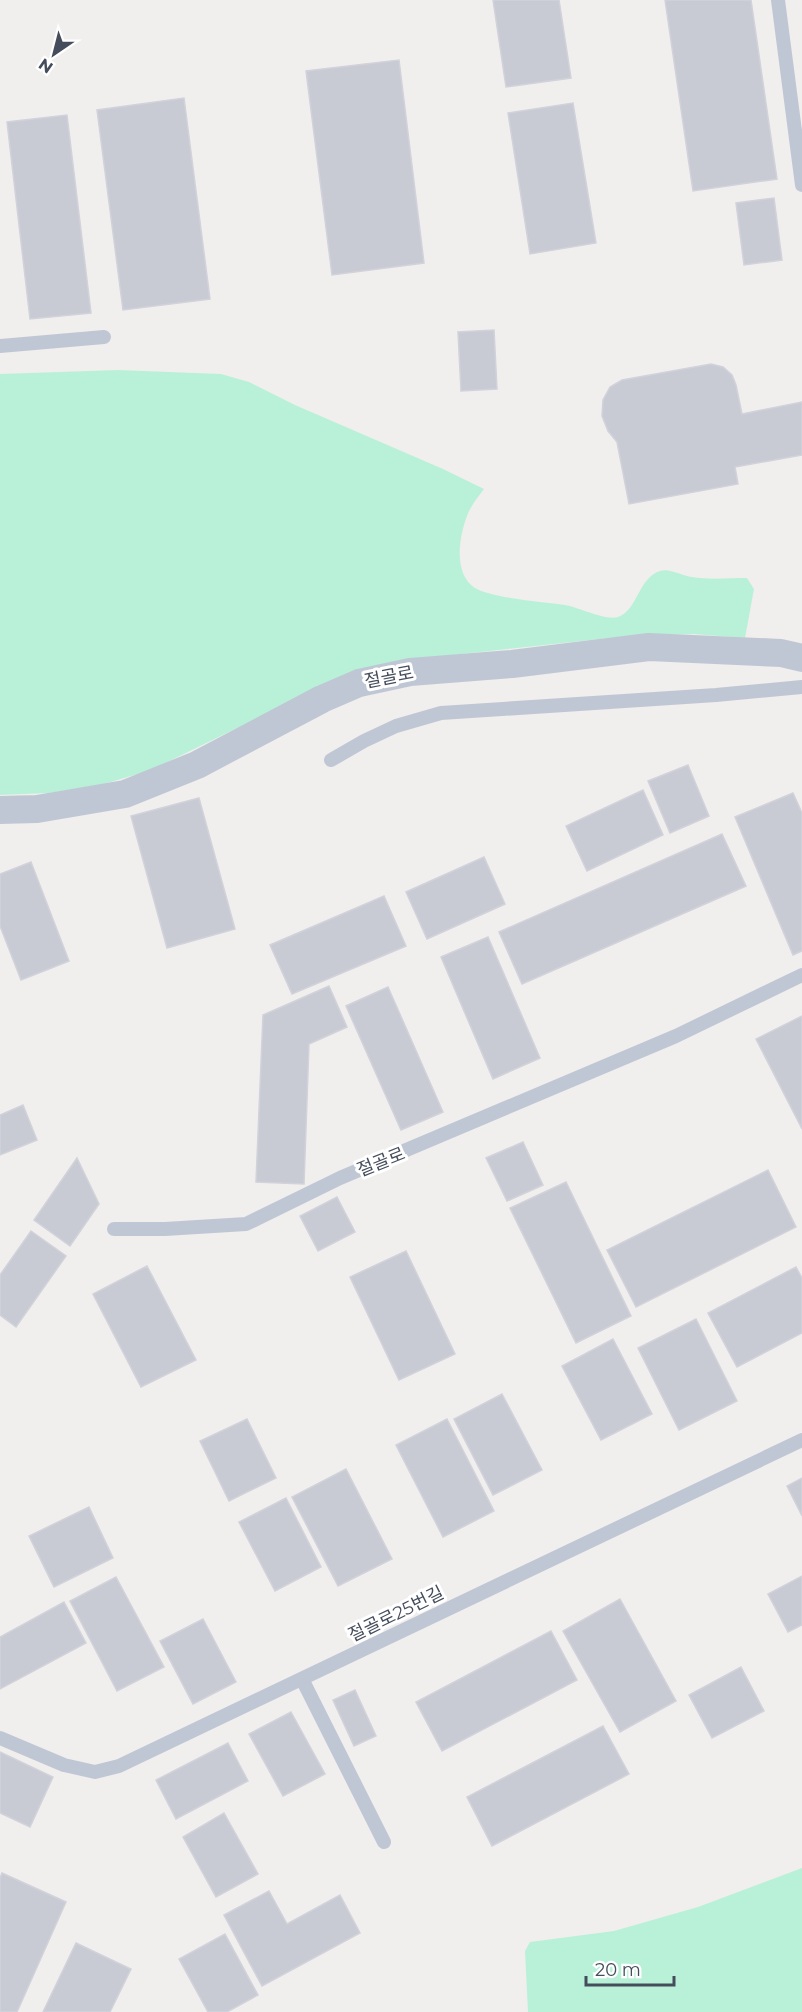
<svg xmlns="http://www.w3.org/2000/svg" width="802" height="2012" font-family="Montserrat,'Noto Sans KR',sans-serif">
  <style>
    .green { fill: #b9f1d8 }
    .building { fill: #c9cbd4; stroke: #d1d2da; stroke-width: 1.5 }
    .lines { fill: none; stroke-linecap: round; stroke-linejoin: round }
    .lane { stroke: #c0c7d4; stroke-width: 14 }
    .street { stroke: #c0c7d4; stroke-width: 28 }
    .labels { text-anchor: middle; stroke-width: 6; stroke-linejoin: round; paint-order: stroke }
    .street-label { font-size: 18px; fill: #454d5c; stroke: #fff }
  </style>
  <rect width="100%" height="100%" fill="#f1eeee"/>
  <g class="green">
    <path d="M118,370L221,374L249,382L295,405L443,469L484,489C478,497 470,507 467,516C459,537 453,574 475,588C491,598 544,602 565,605C578,607 606,621 618,617C637,611 639,577 660,571C670,568 682,576 692,577C709,580 729,578 747,578L754,589L745,638L693,634L627,636L426,658L235,729L151,770L104,784L49,793L0,795V374Z"/>
    <polygon points="802,1868 802,2012 528,2012 525,1951 530,1942 614,1931 698,1907"/>
  </g>
  <g class="building">
    <polygon points="493,0 559,0 571,78 506,87"/>
    <polygon points="665,0 751,0 777,179 693,191"/>
    <polygon points="399,60 424,263 332,275 306,71"/>
    <polygon points="184,98 210,299 123,310 97,110"/>
    <polygon points="573,103 596,243 530,254 508,113"/>
    <polygon points="67,115 91,313 30,319 7,122"/>
    <polygon points="774,198 782,260 744,265 736,203"/>
    <polygon points="494,330 497,389 461,391 458,332"/>
    <polygon points="711,364 723,367 732,375 736,385 742,414 802,402 802,455 735,467 738,484 629,504 617,442 608,431 602,416 603,400 610,387 622,380"/>
    <polygon points="688,765 709,816 670,833 648,781"/>
    <polygon points="643,790 663,835 587,871 566,826"/>
    <polygon points="793,793 802,813 802,951 793,955 735,817"/>
    <polygon points="199,798 235,929 167,948 131,816"/>
    <polygon points="722,834 746,886 522,984 499,932"/>
    <polygon points="484,857 505,904 427,939 406,892"/>
    <polygon points="31,862 69,961 21,980 0,926 0,874"/>
    <polygon points="384,896 406,946 292,994 270,945"/>
    <polygon points="488,937 540,1058 493,1079 441,957"/>
    <polygon points="329,986 347,1027 309,1044 304,1184 256,1182 263,1015"/>
    <polygon points="388,987 443,1112 401,1130 346,1006"/>
    <polygon points="802,1016 802,1129 756,1039"/>
    <polygon points="23,1105 37,1140 0,1155 0,1115"/>
    <polygon points="523,1142 543,1185 507,1201 486,1158"/>
    <polygon points="77,1158 99,1204 70,1246 34,1220"/>
    <polygon points="768,1170 796,1227 636,1307 607,1250"/>
    <polygon points="566,1182 631,1316 576,1343 510,1208"/>
    <polygon points="337,1197 355,1232 318,1251 300,1216"/>
    <polygon points="31,1231 66,1256 16,1327 0,1315 0,1275"/>
    <polygon points="406,1251 455,1354 399,1380 350,1277"/>
    <polygon points="147,1266 196,1360 141,1387 93,1294"/>
    <polygon points="796,1267 802,1278 802,1333 737,1367 708,1313"/>
    <polygon points="696,1319 737,1401 679,1430 638,1348"/>
    <polygon points="613,1339 652,1414 601,1440 562,1366"/>
    <polygon points="502,1394 542,1470 493,1495 454,1419"/>
    <polygon points="247,1419 276,1478 229,1501 200,1441"/>
    <polygon points="447,1419 494,1511 443,1537 396,1445"/>
    <polygon points="346,1469 392,1559 338,1586 292,1497"/>
    <polygon points="802,1478 802,1516 787,1486"/>
    <polygon points="286,1498 321,1567 275,1591 239,1522"/>
    <polygon points="89,1507 113,1558 54,1587 29,1536"/>
    <polygon points="802,1576 802,1625 788,1632 768,1594"/>
    <polygon points="116,1577 164,1667 117,1691 70,1601"/>
    <polygon points="620,1599 676,1701 620,1732 563,1631"/>
    <polygon points="64,1602 86,1643 0,1689 0,1637"/>
    <polygon points="203,1619 236,1682 193,1704 160,1641"/>
    <polygon points="551,1631 577,1680 442,1751 416,1702"/>
    <polygon points="741,1667 764,1711 712,1738 689,1695"/>
    <polygon points="355,1690 376,1736 354,1746 333,1700"/>
    <polygon points="291,1712 325,1774 283,1796 249,1734"/>
    <polygon points="603,1726 629,1774 492,1846 467,1797"/>
    <polygon points="228,1743 248,1781 176,1819 156,1780"/>
    <polygon points="0,1752 53,1777 30,1827 0,1813"/>
    <polygon points="224,1813 258,1874 216,1897 183,1837"/>
    <polygon points="2,1873 66,1902 17,2012 0,2012 0,1878"/>
    <polygon points="269,1891 287,1924 340,1895 360,1933 262,1986 224,1915"/>
    <polygon points="225,1934 258,1995 227,2012 208,2012 179,1959"/>
    <polygon points="76,1943 131,1969 110,2012 43,2012"/>
  </g>
  <g class="lines">
    <g class="lane">
      <polyline points="778,0 802,185"/>
      <polyline points="0,346 104,337"/>
      <polyline points="331,760 364,741 396,726 441,713 716,695 802,687"/>
      <polyline points="114,1229 165,1229 246,1224 340,1178 676,1036 802,975"/>
      <polyline points="302,1679 384,1842"/>
      <polyline points="0,1738 64,1765 95,1772 119,1766 802,1440"/>
    </g>
    <polyline class="street" points="0,810 37,809 125,794 197,765 322,699 359,683 410,672 512,664 649,647 781,653 802,658"/>
  </g>
  <g class="labels">
    <g class="street-label">
      <text transform="translate(389 677) rotate(-11)" y="6">절골로</text>
      <text transform="translate(381 1162) rotate(-22)" y="6">절골로</text>
      <text transform="translate(396 1614) rotate(-26)" y="6">절골로25번길</text>
    </g>
  </g>
  <g transform="translate(54 54) rotate(215)" stroke="#ffffff" stroke-width="4.5" paint-order="stroke">
  <path d="M0-4.5L10 22L0 15L-10 22Z" fill="#454d5c"/>
  <text y="-9" font-size="16" font-weight="bold" text-anchor="middle" fill="#454d5c">N</text>
  </g>
  <path d="M586 1976v9h88v-9" fill="none" stroke="#454d5c" stroke-width="3"/>
  <text x="595" y="1976" font-size="18" fill="#454d5c" stroke="#ffffff" stroke-width="4.5" paint-order="stroke">20 m</text>
</svg>
